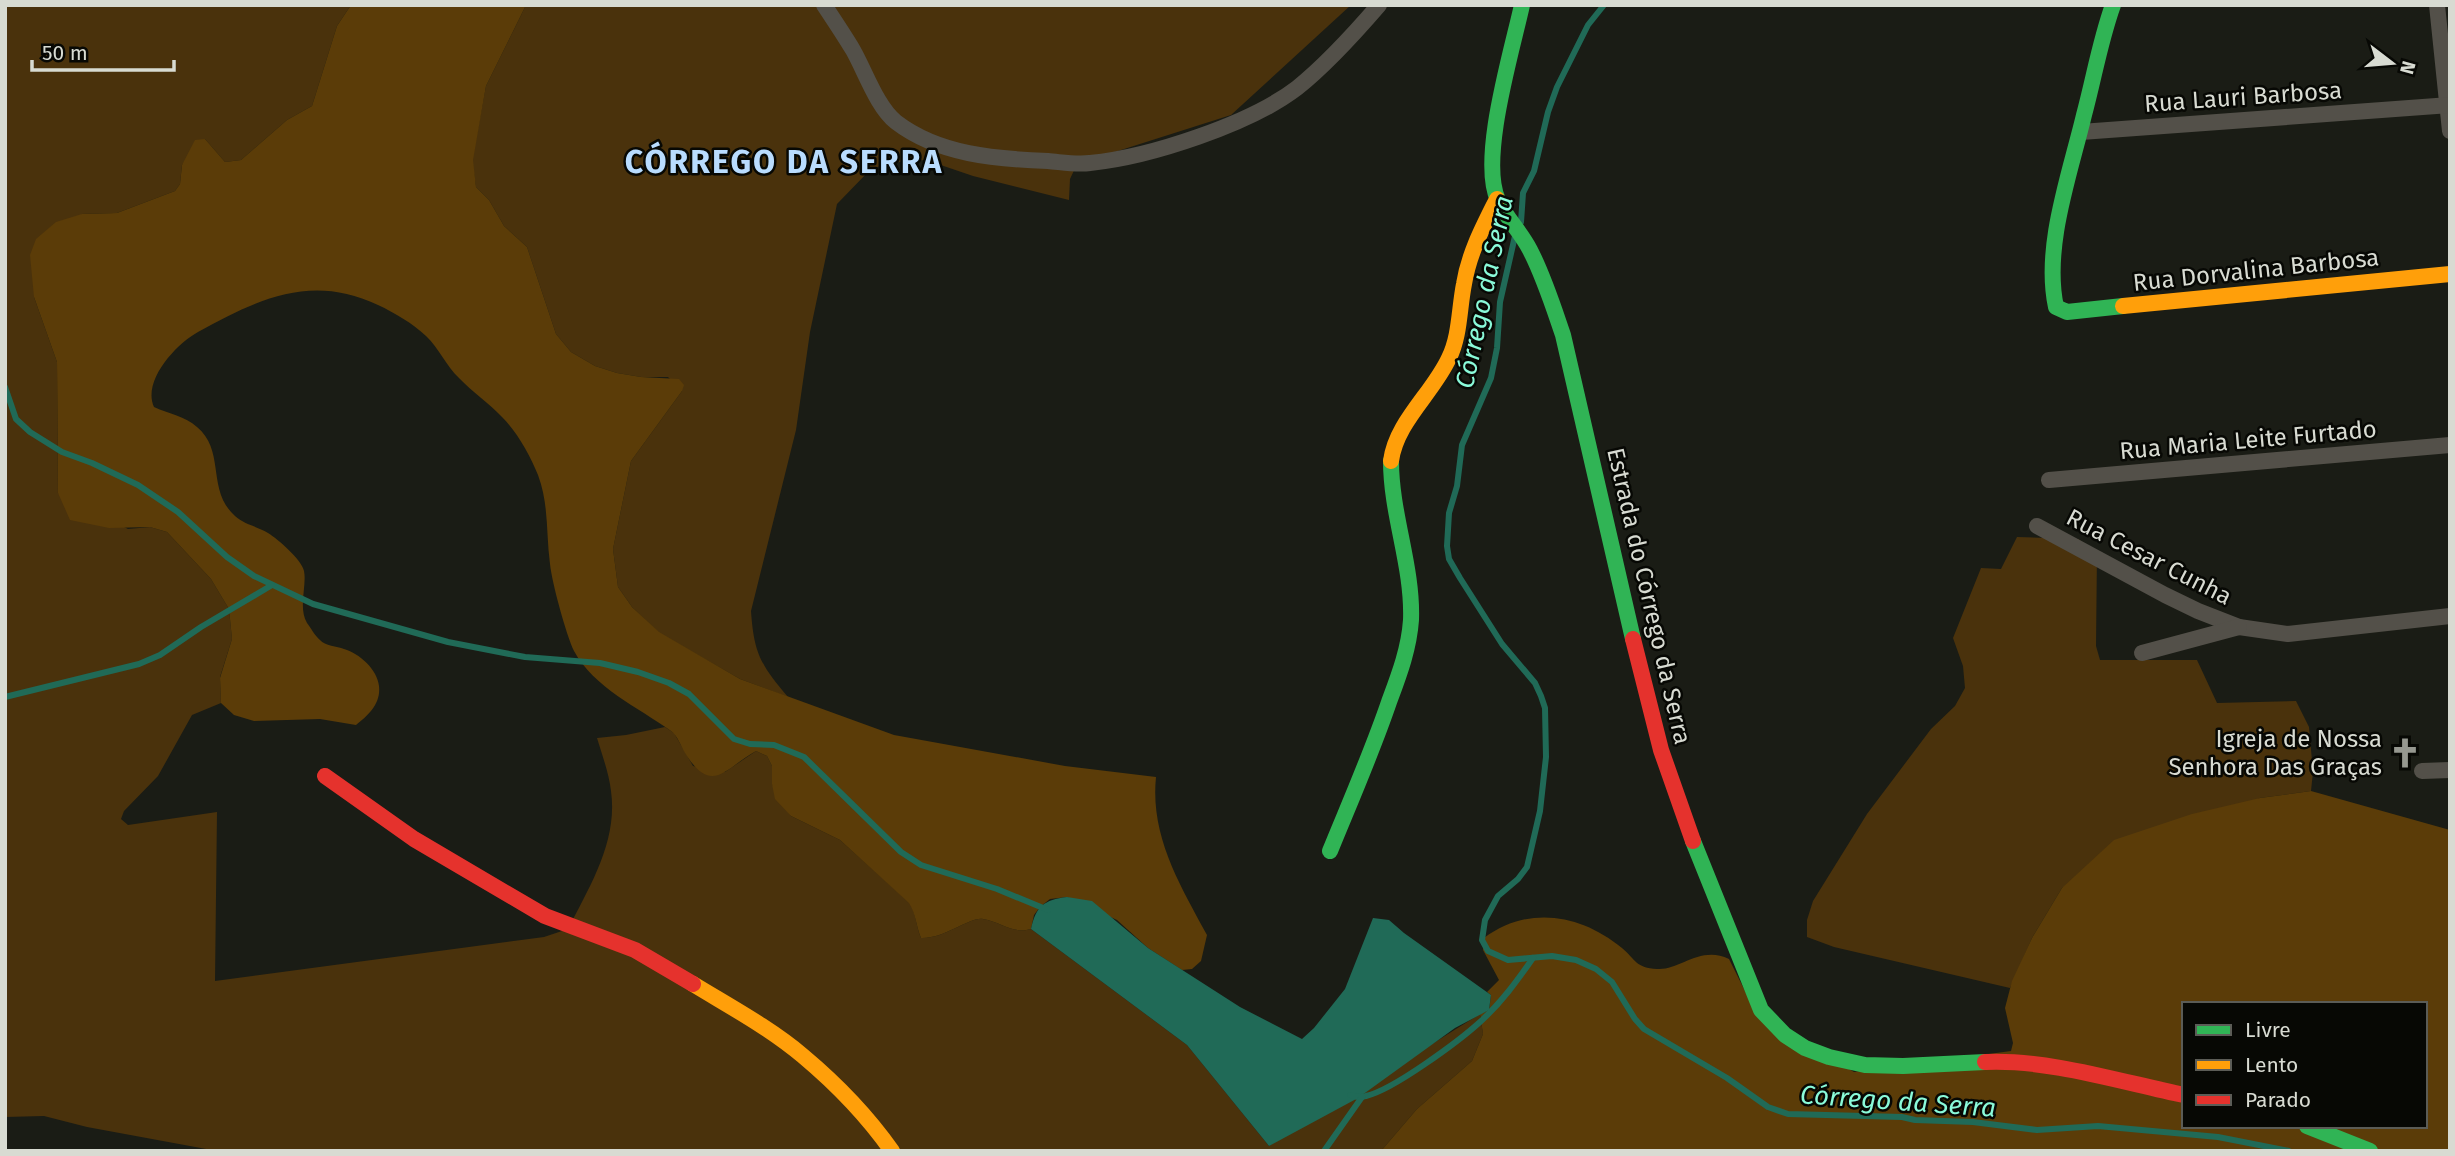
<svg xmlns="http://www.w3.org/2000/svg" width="2455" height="1156" font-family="'Fira Sans',sans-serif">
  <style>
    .green { fill: #4a320c }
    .forest { fill: #5b3c08; fill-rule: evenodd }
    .water { fill: #206a57 }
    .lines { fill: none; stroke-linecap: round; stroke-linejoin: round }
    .stream { stroke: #206a57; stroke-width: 6 }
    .street { stroke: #535049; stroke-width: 16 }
    .fast { stroke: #30b455; stroke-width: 16 }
    .slow { stroke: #ff9f0a; stroke-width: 16 }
    .jam { stroke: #e5322d; stroke-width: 16 }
    .labels { text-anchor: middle; stroke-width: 5; stroke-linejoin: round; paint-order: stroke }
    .street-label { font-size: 24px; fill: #d8dbd2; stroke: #070804 }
    .poi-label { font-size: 24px; fill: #d8dbd2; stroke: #070804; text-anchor: end }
    .water-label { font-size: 26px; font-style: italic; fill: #8afad9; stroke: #070804 }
    .district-label { font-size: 32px; font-weight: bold; letter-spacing: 2px; fill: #b9dcfe; stroke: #070804 }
  </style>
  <rect width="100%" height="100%" fill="#1a1c15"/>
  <g class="green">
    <path d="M5,5H351L337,26L312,106L287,120L241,160L225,162L205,139L182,165L180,184L175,191L117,213L82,214L34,297L57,362L58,493L128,529L150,527L167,532L211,579L229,609L232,639L220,677L221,703L192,715L158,776L124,811L121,819L128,825L217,812L215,981L544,937L568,929C590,886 618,841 611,791C609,773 602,755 597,738L626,735L665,727L674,733L693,766L725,772L756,751L767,756L772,766V784L791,816L840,840L910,903C916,914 916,926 921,938C945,939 969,917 983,919C1001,922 1012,934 1031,929L1187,1045L1269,1146L1480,1014L1483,1034L1472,1061L1417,1109L1381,1151H217L87,1127L44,1116L5,1117Z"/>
    <path d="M526,5H1351L1231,115L1077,164L1070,179L1069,200L973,176L926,160L906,161L882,165L869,171L837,204L810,332L796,430L751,611C754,654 761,665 788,697L740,679L659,633L632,607L618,587L613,549L631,461L682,391L668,377H641L617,373L595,366L571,352L556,334L527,247L504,226L489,200L476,187L472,160L486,86Z"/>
    <polygon points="2017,537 2078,539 2097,552 2096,646 2100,660 2197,660 2217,703 2296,701 2309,727 2313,772 2311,791 2260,798 2062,888 2032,938 2010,988 1834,947 1807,937 1807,920 1813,901 1867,814 1931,729 1955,706 1965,688 1963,666 1953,638 1981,568 2001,569"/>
  </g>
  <g class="forest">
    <path d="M351,5H526L486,86L473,160L476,187L489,200L504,226L527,247L556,334L571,352L595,366L617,373L641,377L679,379L684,385L682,391L631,461L613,549L618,587L632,607L659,632L740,679L894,735L1065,766L1156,777C1150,836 1180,885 1207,935L1201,961L1192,969L1182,970L1148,948L1117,920L1067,897L1050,899L1040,907L1034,915L1031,929C1012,934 1001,922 983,919C969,917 945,939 921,938C916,926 916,914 909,903L840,840L791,816L775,799L772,784V766L767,756L756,751C724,769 712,796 685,753C681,746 677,735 671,731C638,707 594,688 574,651C566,634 552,583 550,564C546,534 549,504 538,475C530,455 517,432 502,417C489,403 472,392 459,378C446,366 439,348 426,336C412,323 395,313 378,305C311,273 258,299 198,332C176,344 142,381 154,407C169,414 185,416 197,427C226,451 206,490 235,516C245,525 257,526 268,533C278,539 302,560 304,571C307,585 298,608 307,623C311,628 315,636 320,640C325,646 337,646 344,649C360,654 377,669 379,686C381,704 368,715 356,725L320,719L254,721L234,715L221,703L220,678L232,639L229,609L211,579L167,532L150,527L109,528L70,520L58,493L57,362L34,297L30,255L36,239L56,222L82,214L117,213L175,191L180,184L182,165L195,140L205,139L225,162L241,160L287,120L312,106L337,26Z"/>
    <path d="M2311,791L2450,830V1151H1381L1417,1109L1472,1061L1483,1034L1480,1014L1489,1010L1491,995L1487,992L1499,980L1483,950L1484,938C1528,905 1581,914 1622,948C1636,960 1636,968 1657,969C1679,971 1700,945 1729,959L1757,1015L1854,1072L2011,1051L2013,1043L2005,1008L2012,981L2032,938L2062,888L2114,840L2192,814L2260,798ZM2184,1004H2425V1126H2184Z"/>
  </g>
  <path class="water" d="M1067,897L1092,901L1148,948L1240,1007L1302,1039L1314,1028L1345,989L1373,918L1389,920L1404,933L1491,995L1489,1010L1455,1028L1358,1098L1269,1146L1187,1045L1031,929C1036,906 1044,900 1067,897Z"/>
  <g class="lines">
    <g class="stream">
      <polyline points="1521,222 1523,193 1534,171 1548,112 1557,87 1588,25 1604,5"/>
      <polyline points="1515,236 1500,302 1497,348 1491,378 1462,445 1457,486 1449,513 1447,546 1449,559 1460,578 1502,644 1535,683 1541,696 1545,708 1546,757 1540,811 1527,867 1518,879 1498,896 1485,920 1482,940 1488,951 1508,960 1552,956 1576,960 1596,969 1612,982 1635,1019 1644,1029 1727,1078 1768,1107 1788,1114 1902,1117 1915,1120 1973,1122 2037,1130 2098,1126 2218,1137 2289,1151"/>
      <polyline points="5,387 16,419 30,432 62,452 92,463 138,485 178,512 227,557 254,576 313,604 448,642 525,657 600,663 638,672 669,683 689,694 734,739 750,744 774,745 804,757 901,852 921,865 997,889 1048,910"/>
      <polyline points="5,697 139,664 160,655 201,627 272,585"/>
      <path d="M1350,1095C1356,1097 1360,1098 1366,1096C1393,1090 1459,1041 1480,1022C1501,1003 1517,981 1533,958"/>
      <polyline points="1324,1151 1362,1097"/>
    </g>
    <g class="street">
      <path d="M824,5C834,20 844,35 853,50C865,71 877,107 896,122C939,155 996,159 1048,161C1061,162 1076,165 1090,163C1150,157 1250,124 1297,88C1327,64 1354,34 1379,5"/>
      <polyline points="2437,5 2450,131"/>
      <polyline points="2081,132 2450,105"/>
      <polyline points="2049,480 2450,445"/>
      <polyline points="2037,526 2165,595 2198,611 2239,627 2288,634 2450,616"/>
      <polyline points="2142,653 2239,627"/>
      <polyline points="2422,771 2450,770"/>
    </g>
    <g class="fast">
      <path d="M1522,5C1512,51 1479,159 1498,200C1506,218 1521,232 1530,250C1544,277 1553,306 1563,335L1633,639"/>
      <path d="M2113,5C2100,41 2094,78 2084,115C2070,174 2043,247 2056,307L2067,312L2123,306"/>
      <polyline points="1693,841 1761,1010 1785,1035 1805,1048 1829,1057 1865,1065 1903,1066 1985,1062"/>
      <path d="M1330,851C1350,802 1372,752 1389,702C1399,675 1409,649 1411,620C1413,566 1391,515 1391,461"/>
      <polyline points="2307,1126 2370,1151"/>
    </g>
    <g class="slow">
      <polyline points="2123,306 2450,274"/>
      <path d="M1391,461C1396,422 1433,393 1449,358C1460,336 1459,309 1464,284C1469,253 1483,227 1497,199"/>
      <path d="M693,984C729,1006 770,1028 803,1056C834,1082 868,1117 892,1151"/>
    </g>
    <g class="jam">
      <polyline points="1633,639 1661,750 1693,841"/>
      <polyline points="325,776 414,839 545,916 635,950 693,984"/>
      <path d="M1985,1062C2049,1059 2121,1082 2184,1095"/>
    </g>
  </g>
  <defs>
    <g id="church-bare" transform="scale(2.415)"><path d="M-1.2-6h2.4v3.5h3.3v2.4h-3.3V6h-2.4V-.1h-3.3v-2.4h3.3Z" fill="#969890" stroke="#070804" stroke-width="2.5" paint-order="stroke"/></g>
  </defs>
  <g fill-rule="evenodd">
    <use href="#church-bare" x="2405" y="753"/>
  </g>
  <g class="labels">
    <g class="street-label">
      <text transform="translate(2243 97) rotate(-4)" y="8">Rua Lauri Barbosa</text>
      <text transform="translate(2256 270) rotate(-6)" y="8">Rua Dorvalina Barbosa</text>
      <text transform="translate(2248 440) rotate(-5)" y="8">Rua Maria Leite Furtado</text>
      <text transform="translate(2149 557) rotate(27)" y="8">Rua Cesar Cunha</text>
      <text transform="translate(1649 596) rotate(77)" y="8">Estrada do Córrego da Serra</text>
    </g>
    <g class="poi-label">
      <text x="2382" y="747">Igreja de Nossa<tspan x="2382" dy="28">Senhora Das Graças</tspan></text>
    </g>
    <g class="water-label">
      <text transform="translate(1484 292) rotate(-78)" y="9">Córrego da Serra</text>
      <text transform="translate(1898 1101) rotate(4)" y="9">Córrego da Serra</text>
    </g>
    <g class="district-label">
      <text x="784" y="173">CÓRREGO DA SERRA</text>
    </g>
  </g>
  <rect width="2455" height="1156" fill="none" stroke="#d8dbd2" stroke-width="14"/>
  <rect x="2182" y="1002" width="245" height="126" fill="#070804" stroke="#5b5c56" stroke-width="2"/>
  <rect x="2196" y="1025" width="35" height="10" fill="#30b455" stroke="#5b5c56" stroke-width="2"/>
  <text x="2245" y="1037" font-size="21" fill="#d8dbd2">Livre</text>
  <rect x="2196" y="1060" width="35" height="10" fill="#ff9f0a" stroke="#5b5c56" stroke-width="2"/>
  <text x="2245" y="1072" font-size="21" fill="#d8dbd2">Lento</text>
  <rect x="2196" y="1095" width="35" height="10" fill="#e5322d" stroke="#5b5c56" stroke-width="2"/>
  <text x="2245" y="1107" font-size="21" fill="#d8dbd2">Parado</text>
  <g transform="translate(2392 63) rotate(106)" stroke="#070804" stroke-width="5" paint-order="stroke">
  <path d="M0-5L12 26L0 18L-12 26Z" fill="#d8dbd2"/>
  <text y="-10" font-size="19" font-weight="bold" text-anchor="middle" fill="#d8dbd2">N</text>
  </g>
  <path d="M32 60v10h142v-10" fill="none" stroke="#d8dbd2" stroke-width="3.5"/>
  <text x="42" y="60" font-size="21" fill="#d8dbd2" stroke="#070804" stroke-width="5" paint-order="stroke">50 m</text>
</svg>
